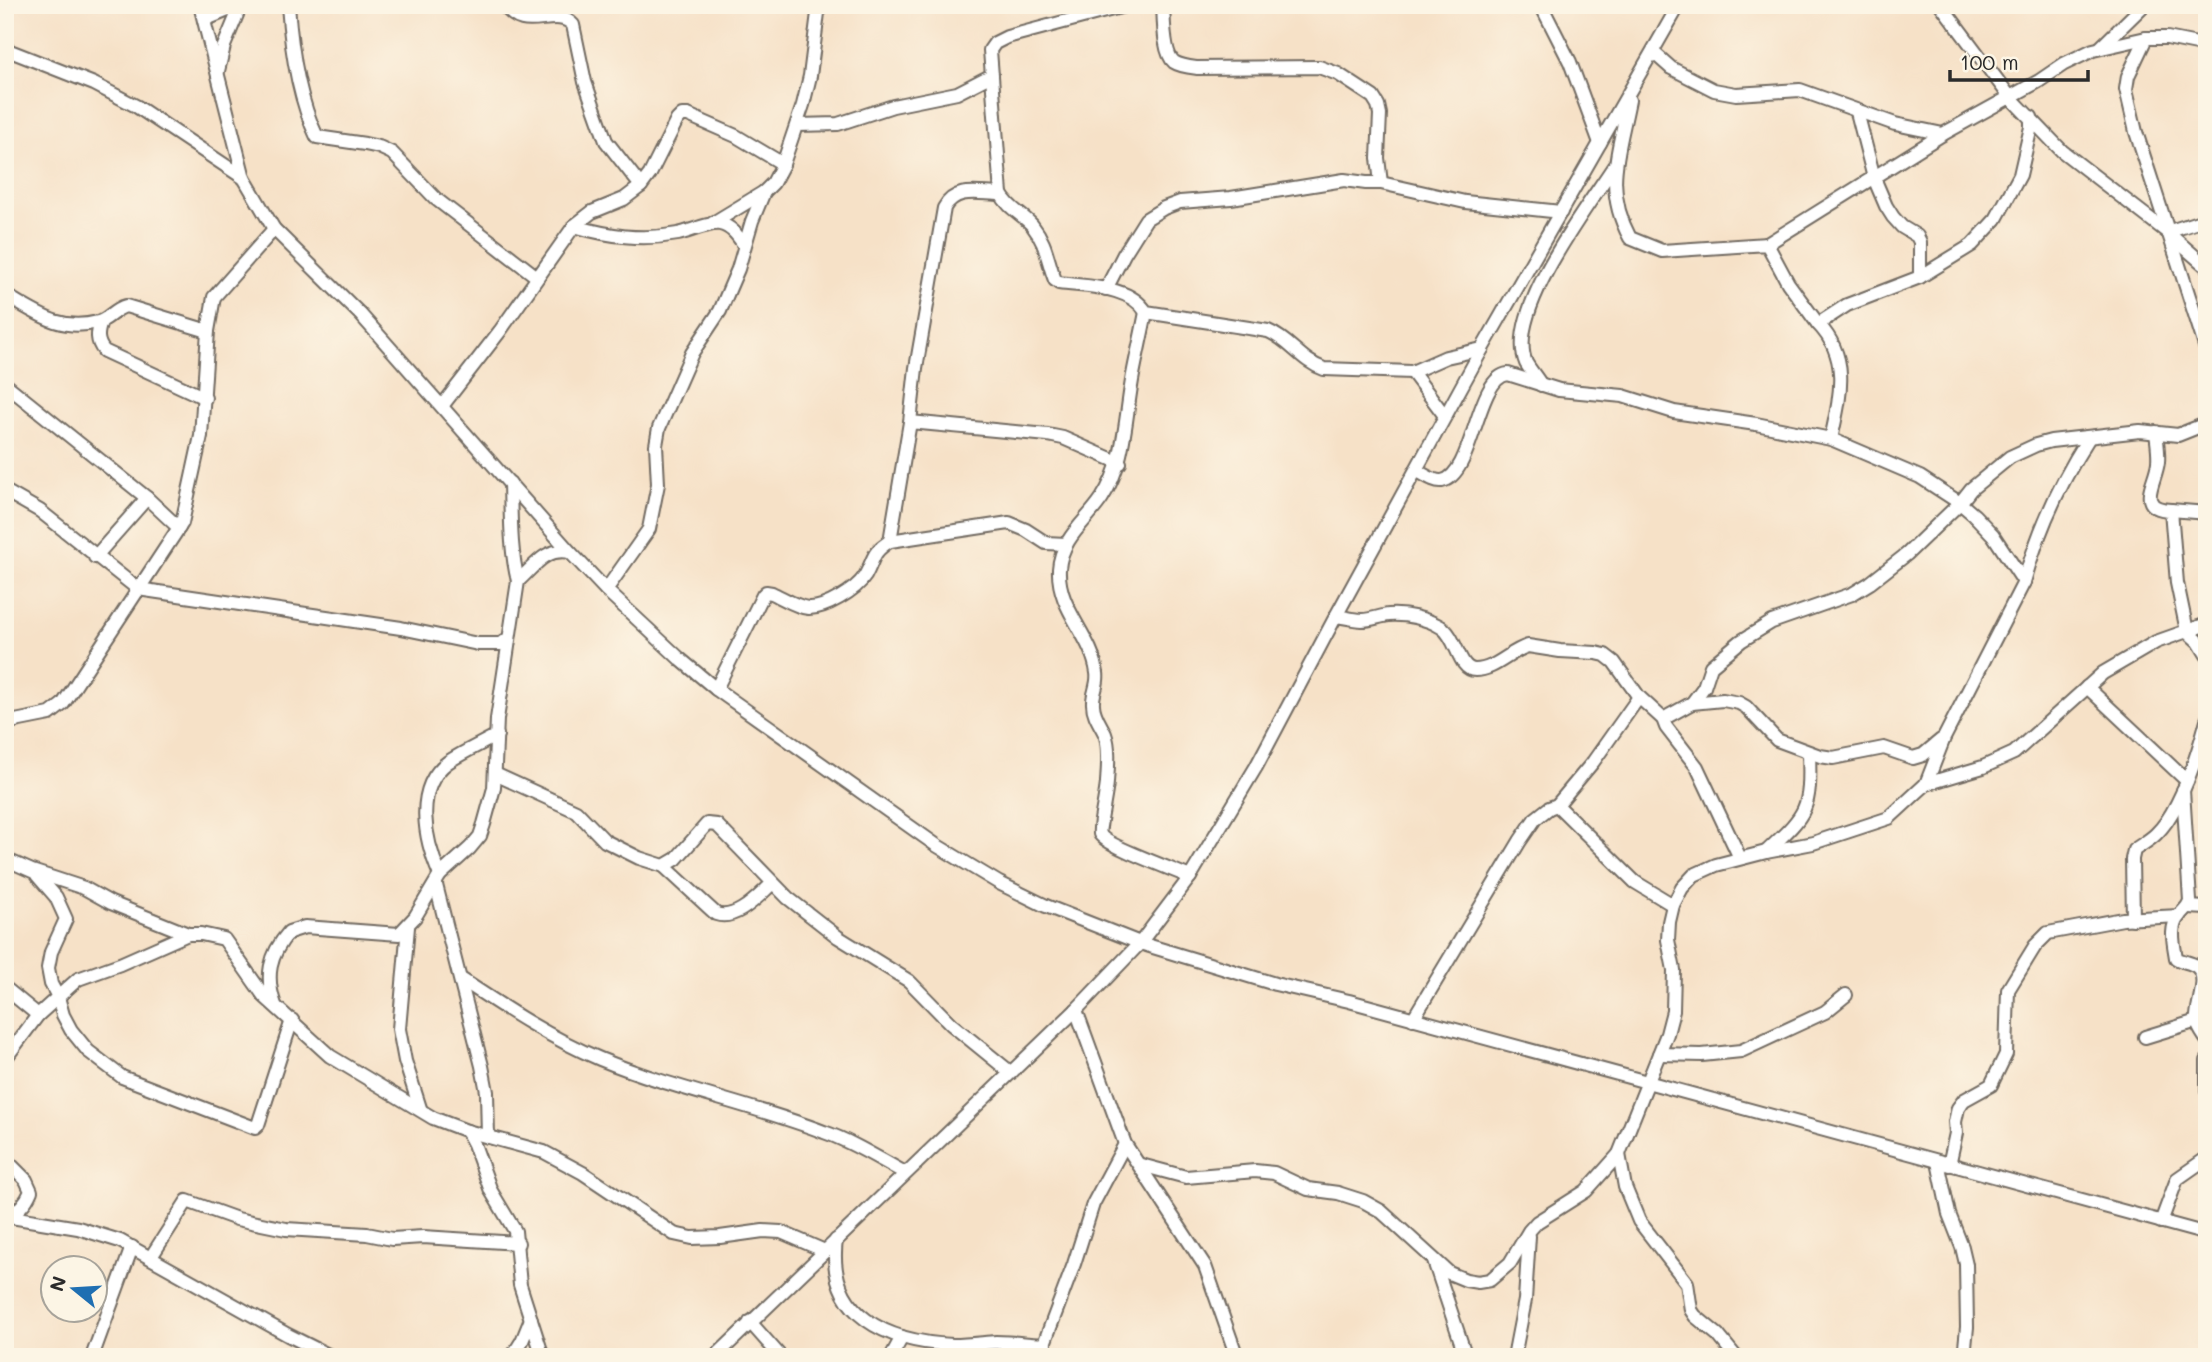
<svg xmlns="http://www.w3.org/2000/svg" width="2212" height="1362" font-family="Mali,sans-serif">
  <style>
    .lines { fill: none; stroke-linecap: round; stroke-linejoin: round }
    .minor-casing { stroke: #726b62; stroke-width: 16 }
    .minor { stroke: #fff; stroke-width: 12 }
  </style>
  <rect width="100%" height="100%" fill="#fcf5e5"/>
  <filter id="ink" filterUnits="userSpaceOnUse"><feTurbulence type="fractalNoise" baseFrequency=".0143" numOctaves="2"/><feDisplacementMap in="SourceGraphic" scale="14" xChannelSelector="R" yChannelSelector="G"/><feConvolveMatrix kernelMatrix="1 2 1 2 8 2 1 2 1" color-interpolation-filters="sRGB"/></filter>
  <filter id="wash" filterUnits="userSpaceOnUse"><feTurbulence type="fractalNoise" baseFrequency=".00686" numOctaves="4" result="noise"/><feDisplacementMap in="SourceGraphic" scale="28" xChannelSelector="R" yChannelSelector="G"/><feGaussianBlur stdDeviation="1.57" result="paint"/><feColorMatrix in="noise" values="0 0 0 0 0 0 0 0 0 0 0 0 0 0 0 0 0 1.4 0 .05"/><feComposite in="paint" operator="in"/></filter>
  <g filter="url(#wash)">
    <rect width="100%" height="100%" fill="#f6e1c7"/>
  </g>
  <g filter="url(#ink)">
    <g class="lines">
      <g class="minor-casing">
        <g id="minor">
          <polyline points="200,5 244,178 274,229 360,314 570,552 606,590 680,659 716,689 936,845 999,883 1046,906 1140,943 1275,984 1349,1001 2207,1234"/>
          <path d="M288,5C291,48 298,98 317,137L365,144L379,147L392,153L436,199L537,277"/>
          <path d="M1128,5L1007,37L995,43L990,50L1001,194C1008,208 1022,214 1032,225C1047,244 1047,260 1055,280L1059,283C1087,287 1130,285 1146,312L1268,331C1290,340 1301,361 1324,369L1412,372L1446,357L1482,349"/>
          <path d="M1163,5C1164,19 1163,53 1174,62C1180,66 1189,67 1197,68L1319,67L1338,74L1373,97L1378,105L1380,114L1378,158L1381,183"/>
          <polyline points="1541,5 1570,62 1600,143"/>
          <polyline points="1941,5 2010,97 2062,151 2167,232 2207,267"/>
          <polyline points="204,20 240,5"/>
          <polyline points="2146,38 2128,76 2126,89 2136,132 2207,352"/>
          <polyline points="2101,47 2144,5"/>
          <polyline points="5,49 94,84 136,106 244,178"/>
          <polyline points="1653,52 1671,68 1714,90 1736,94 1800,90 1895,124 1943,134"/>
          <polyline points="218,71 224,46 241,5"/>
          <path d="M1629,100C1619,152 1603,188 1630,238L1662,251L1767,244L1788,283L1818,324"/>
          <polyline points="1857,112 1874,178 1886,206 1893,217 1902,227 1917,236 1920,242 1920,277"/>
          <polyline points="797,125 838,124 893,106 957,93 992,75"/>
          <polyline points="641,186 650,174 677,120 682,115 688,115 736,136 783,164"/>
          <polyline points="713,223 764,192"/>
          <path d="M574,226C609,236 641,241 678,234C689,232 710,222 720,224C731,226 738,236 744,245"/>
          <polyline points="2167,232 2207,219"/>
          <polyline points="1767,244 1943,134 2039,81 2064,64 2093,50 2146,38 2167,38 2207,46"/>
          <polyline points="1106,289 1124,254 1146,219 1164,208 1180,202 1231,198 1344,180 1366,183 1381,183 1465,202 1561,212"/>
          <path d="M5,295C37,313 59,332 98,322C108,320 114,309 126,306L208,331"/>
          <path d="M1146,312C1142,333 1137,354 1133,375C1125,416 1126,461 1102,498C1087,521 1061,538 1059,569C1057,609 1092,635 1097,673C1099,684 1092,694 1093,704C1093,715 1101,725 1105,734C1110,747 1108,767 1107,782C1107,791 1098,830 1100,834C1104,845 1175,870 1190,877"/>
          <path d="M101,322C97,333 96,341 104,351L205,398"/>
          <polyline points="1412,372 1445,416"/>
          <polyline points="5,384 147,498 179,528"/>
          <path d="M1541,385C1537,378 1530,370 1526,363C1505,313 1587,208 1614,166"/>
          <path d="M442,406L500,331L574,226L592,212L624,199L641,186L606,141L585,82L573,25C561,11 539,23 522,19C514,17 509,11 503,5"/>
          <path d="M910,422L916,368L944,208C956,186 979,194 1001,194"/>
          <path d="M1831,439C1840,397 1851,358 1818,324L1847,305L1920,277L1972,245L1996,219L2020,175L2031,127V117"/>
          <path d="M1417,471C1424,474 1434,482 1442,481C1474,475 1476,377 1508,374L1559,390L1623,396L1674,412L1756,424L1831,439L1920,477L1960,503L1974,515L1993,535L2024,582L1944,738L1926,784L1983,767L2014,753L2103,673L2156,642L2187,631L2177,583L2171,510C2134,509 2156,482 2158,462C2159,452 2157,442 2156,432"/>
          <polyline points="5,491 40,511 138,589 401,628 478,644 501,644 509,638"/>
          <polyline points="2171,510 2207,513"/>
          <polyline points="890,541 910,422 1048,435 1063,438 1120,463"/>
          <polyline points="95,557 147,498"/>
          <path d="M518,581C535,566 545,547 570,552"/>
          <path d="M2024,582C2038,531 2060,483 2088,439"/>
          <polyline points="606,590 649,529 658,484 656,445 659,428 692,353 720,311 738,269 752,221 764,192 773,183 783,164 803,105 810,76 819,5"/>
          <path d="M1336,616C1344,617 1354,620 1362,620C1371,620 1380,616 1389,615C1406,614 1426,618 1441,627C1457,636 1458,670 1475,670C1495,670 1510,651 1528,646L1560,651L1596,653L1605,655L1614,662L1639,697L1663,719L1666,727L1697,767L1740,858"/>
          <polyline points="2207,624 2187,631 2199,642 2207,655"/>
          <polyline points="2087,687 2187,781"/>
          <path d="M716,689L763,595L766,592L772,593C783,598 796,607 808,608C825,609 856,590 865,576C875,558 871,553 890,541L1009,523L1026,530L1046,543L1066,544"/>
          <polyline points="1692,703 1723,700 1739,703 1746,707 1777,740 1820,756 1833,758 1884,748 1913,758 1923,755 1941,740"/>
          <polyline points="1663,719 1692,703 1704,687 1711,666 1741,641 1772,622 1852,594 1870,583 1907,554 1960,503 1971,489 2010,457 2036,445 2051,441 2140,431 2178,435 2203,425 2207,421"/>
          <polyline points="5,723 50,714 63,704 182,523 201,436 208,331 214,297 274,229"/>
          <polyline points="495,774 576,811 605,841 639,858 664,866 676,859 707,824 717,825 788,898 838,937 909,981 951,1024 1010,1072"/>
          <path d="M2183,790L2190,901C2187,909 2183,910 2179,916C2169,928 2174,944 2176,958C2182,962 2190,962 2196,966C2211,977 2195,1006 2197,1021C2198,1028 2203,1034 2207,1040"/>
          <polyline points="1557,805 1635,882 1673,905"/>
          <path d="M1766,852C1807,813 1811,811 1809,753"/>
          <polyline points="5,859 32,871 84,888 111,903 188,934 201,934 224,939 264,996 330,1056 433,1118 467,1131 544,1152 583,1173 674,1234 692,1238 720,1237 763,1231 781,1232 825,1251"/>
          <path d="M664,866L716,914C737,921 758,896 773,883"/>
          <polyline points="37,875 56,897 66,919 51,952 48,968 51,984 58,997 63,1015 71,1030 88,1051 122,1077 255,1128 258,1125 292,1020"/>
          <path d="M440,875C425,841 413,788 448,762C463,752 481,744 497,735"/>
          <polyline points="436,885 482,1066 487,1092 488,1137"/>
          <polyline points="2188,907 2207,908"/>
          <path d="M2133,919L2132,859L2134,850C2141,845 2150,840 2156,834C2181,810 2198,753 2207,720"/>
          <polyline points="408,927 399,1029 405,1061 420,1108"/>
          <path d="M461,979C506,1009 550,1038 600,1059C673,1089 751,1104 824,1132C853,1142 879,1159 905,1173"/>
          <polyline points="5,988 38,1015"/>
          <path d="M275,1005C265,977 269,955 289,932L305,927L399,934L415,917L440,875L470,848L480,836L484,824L494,788L497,719L518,581C510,549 511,516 510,483"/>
          <polyline points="1076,1010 1125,1144 1205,1266 1237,1357"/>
          <polyline points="1413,1019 1520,841 1535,819 1549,808 1557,805 1593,762 1639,697"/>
          <polyline points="2145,1037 2197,1021 2207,1015"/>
          <polyline points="1659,1054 1702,1055 1741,1051 1825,1012 1846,995"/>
          <polyline points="5,1059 38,1015 78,979 120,964 188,934"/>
          <polyline points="2207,1061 2207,1091"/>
          <polyline points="467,1131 474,1144 491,1191 515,1231 520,1285 543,1357"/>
          <polyline points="1619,1154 1625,1187 1639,1221 1687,1283 1691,1310 1695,1316 1718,1335 1736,1357"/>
          <path d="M5,1159L26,1180L31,1191C26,1203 19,1211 7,1216"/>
          <polyline points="1938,1162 1949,1214 1962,1247 1966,1264 1967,1327 1964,1357"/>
          <polyline points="1141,1165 1186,1177 1255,1171 1274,1173 1308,1189 1338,1193 1363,1201 1381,1211 1449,1273 1466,1280 1478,1282 1490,1280 1510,1263 1529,1231 1537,1222 1586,1191 1619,1154 1667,1034 1673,1011 1674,970 1668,940 1669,922 1673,905 1682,888 1694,875 1716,865 1766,852 1813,843 1889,818 1926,784"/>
          <polyline points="1949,1165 1956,1133 1955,1122 1958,1108 1964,1100 1991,1085 2006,1054 2008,990 2035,946 2048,933 2123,919 2179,916"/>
          <polyline points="5,1216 78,1228 120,1241 288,1335 332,1357"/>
          <polyline points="2161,1222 2177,1179 2207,1158"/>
          <path d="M836,1240C826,1316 888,1342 953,1345C968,1345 982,1343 996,1342C1012,1342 1028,1344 1045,1345"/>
          <polyline points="151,1257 187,1201 237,1219 286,1229 367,1234 392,1239 423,1237 518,1243"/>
          <polyline points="1434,1261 1466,1357"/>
          <polyline points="750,1322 781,1357"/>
          <polyline points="92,1357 132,1247"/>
          <polyline points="512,1357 522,1341 531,1319"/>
          <polyline points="715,1357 1076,1010 1140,943 1190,877 1256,767 1336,616 1482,349 1679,5"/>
          <polyline points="891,1357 902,1337"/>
          <polyline points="1039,1357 1074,1264 1093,1204 1125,1144"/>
          <polyline points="1514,1357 1525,1300 1529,1236"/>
        </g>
      </g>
      <use href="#minor" class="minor"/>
    </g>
  </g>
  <rect width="2212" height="1362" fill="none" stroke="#fcf5e5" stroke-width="28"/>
  <g transform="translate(74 1289) rotate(288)"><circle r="33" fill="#fcf5e5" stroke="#a8a49b" stroke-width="2"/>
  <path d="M0-5L12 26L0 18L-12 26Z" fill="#1f6fb2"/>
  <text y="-10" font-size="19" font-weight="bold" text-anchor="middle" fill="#2b2b2b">N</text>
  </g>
  <path d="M1950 70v10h138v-10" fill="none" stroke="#2b2b2b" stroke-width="3.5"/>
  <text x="1960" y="70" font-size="21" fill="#2b2b2b" stroke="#fcf5e5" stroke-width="5" paint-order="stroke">100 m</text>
</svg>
